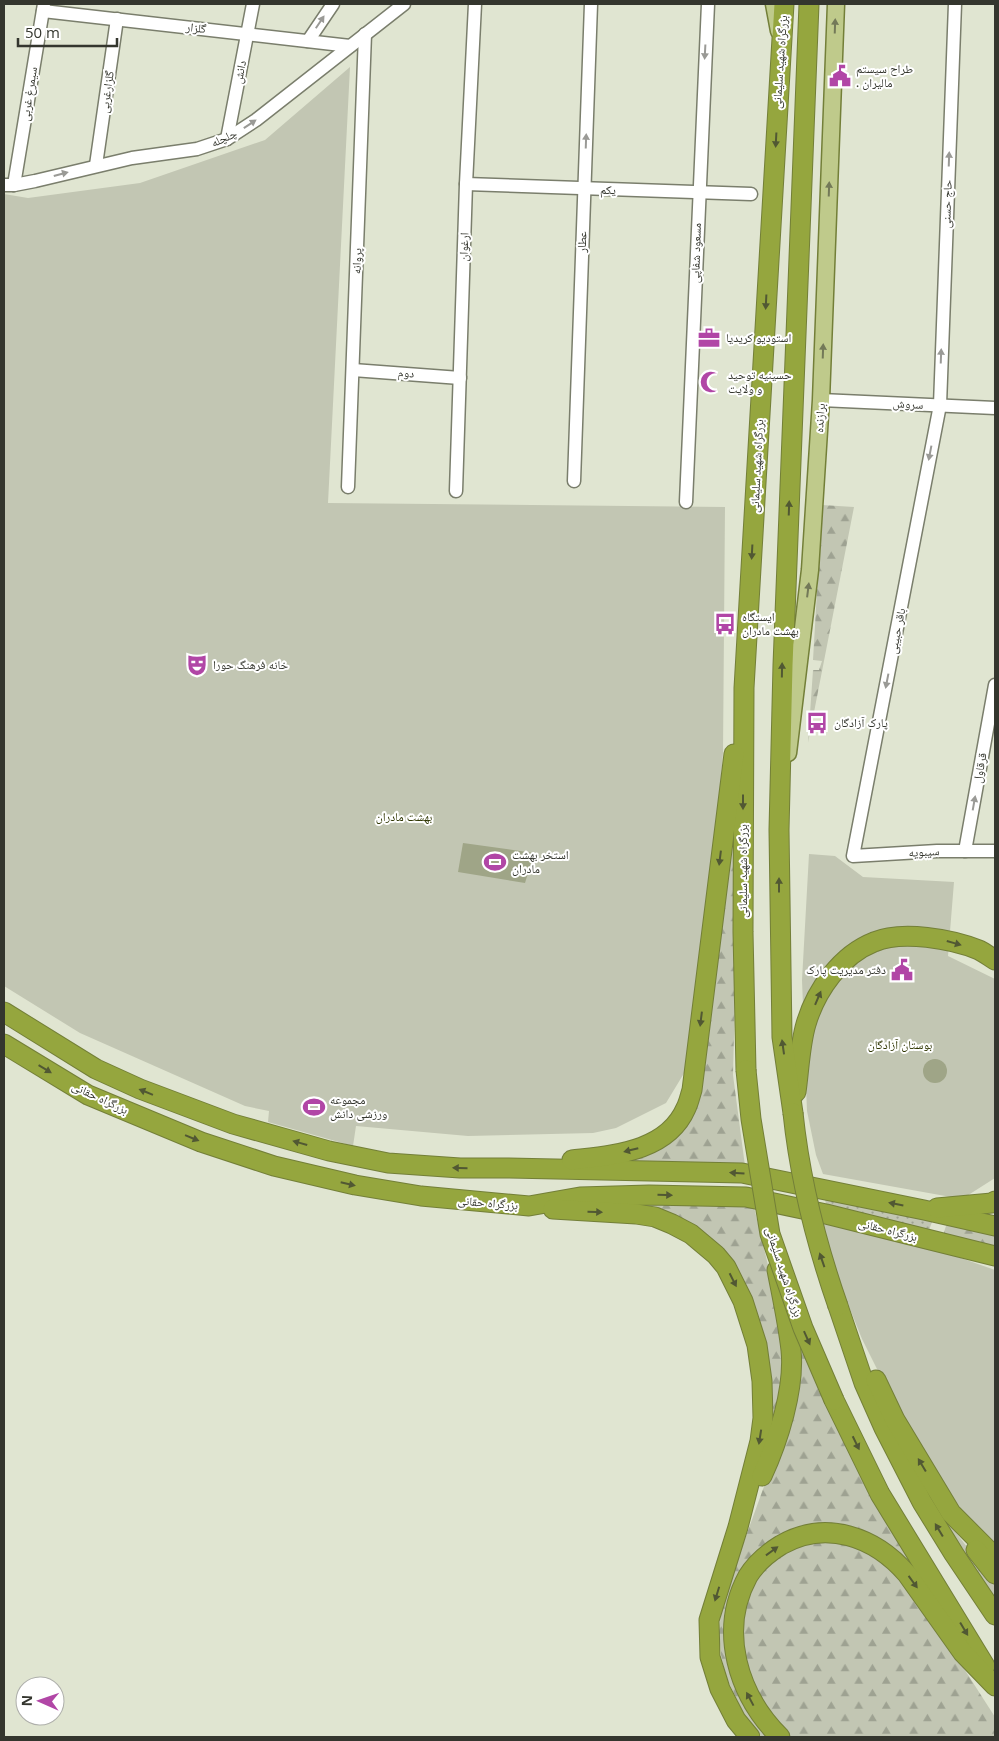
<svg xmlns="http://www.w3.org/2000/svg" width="999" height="1741" font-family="'Open Sans','Noto Naskh Arabic',sans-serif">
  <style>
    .forest { fill: url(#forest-firs) }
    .park { fill: #c2c6b3 }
    .garden { fill: url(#garden-dots) }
    .water { fill: #9fa587 }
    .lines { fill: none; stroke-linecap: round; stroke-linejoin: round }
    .minor-casing { stroke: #7a7e6c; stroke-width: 15 }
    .major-casing { stroke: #737f38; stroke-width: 19 }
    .highway-casing { stroke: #737f38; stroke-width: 21 }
    .minor { stroke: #fff; stroke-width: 12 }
    .major { stroke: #bfca8b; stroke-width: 16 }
    .highway { stroke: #95a63e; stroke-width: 19 }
    .highway-bridge-casing { stroke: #737f38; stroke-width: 21; stroke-linecap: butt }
    .highway-bridge { stroke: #95a63e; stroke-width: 19 }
    .oneway { fill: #9a9a96 }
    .oneway2 { fill: #737958 }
    .oneway3 { fill: #515833 }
    .labels { text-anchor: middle; stroke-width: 4; stroke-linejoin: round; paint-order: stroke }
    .street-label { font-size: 12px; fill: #34362e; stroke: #fff }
    .poi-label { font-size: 12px; fill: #34362e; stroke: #fff; text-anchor: start }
    .park-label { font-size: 12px; fill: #2e3500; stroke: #fff }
  </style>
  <defs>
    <pattern id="forest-firs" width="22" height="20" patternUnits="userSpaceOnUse" patternTransform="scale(1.25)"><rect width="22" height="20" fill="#c2c6b3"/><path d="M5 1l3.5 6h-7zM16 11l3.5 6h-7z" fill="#9ea292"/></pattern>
    <pattern id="garden-dots" width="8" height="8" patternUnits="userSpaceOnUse" patternTransform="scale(1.25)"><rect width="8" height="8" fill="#c2c6b3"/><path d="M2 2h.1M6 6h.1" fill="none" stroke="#9ea292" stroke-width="1.8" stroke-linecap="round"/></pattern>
  </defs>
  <rect width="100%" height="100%" fill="#e0e5d1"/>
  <g class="forest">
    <polygon points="822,505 854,507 808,743 813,670 819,670 822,661 813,660"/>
    <polygon points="736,758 736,954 733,1075 745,1166 601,1161 676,1134"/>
    <polygon points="651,1202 754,1207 787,1344 788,1373 758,1469 767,1401 718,1251 599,1203"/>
    <polygon points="947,1223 995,1235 995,1252 942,1238"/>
    <path d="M783,1283C808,1350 830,1418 863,1481C892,1536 927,1588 961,1640L913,1574L837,1529L745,1572L738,1684L774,1737H762L746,1718L726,1677L721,1655L719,1633L722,1602L786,1426Z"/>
    <polygon points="907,1459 950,1525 995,1583 995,1603 967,1563"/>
    <polygon points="822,1537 878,1552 918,1597 995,1717 995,1737 787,1737 758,1703 739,1647 747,1590 771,1558"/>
  </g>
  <g class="park">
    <polygon points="350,67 328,503 725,507 723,753 715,854 689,1065 666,1103 616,1128 593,1133 468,1136 356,1126 353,1146 268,1122 269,1111 245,1106 80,1033 4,986 4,194 28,198 140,183 265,140"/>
    <polygon points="809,854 835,856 863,877 954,882 948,956 995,979 995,1178 962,1199 823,1174 816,1155 807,1111 802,980"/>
    <polygon points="821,1220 938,1250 995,1270 995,1548 972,1526 901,1417 862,1339 840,1284"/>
  </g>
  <polygon class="garden" points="823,1190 933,1219 927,1236 827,1209"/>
  <g class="water">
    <polygon points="463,843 534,853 525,883 458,872"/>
    <circle cx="935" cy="1071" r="12"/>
  </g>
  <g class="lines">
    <g class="minor-casing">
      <g id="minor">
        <polyline points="955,4 940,405 853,856 937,851 995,851"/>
        <polyline points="43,11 350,46"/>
        <polyline points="308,41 333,4"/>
        <polyline points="227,139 253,4"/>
        <polyline points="96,165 117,19"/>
        <path d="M466,184C561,188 656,191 751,194"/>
        <polyline points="4,185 14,185 35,181 132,158 197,149 227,139 256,120 404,4"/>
        <polyline points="14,185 44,4"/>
        <polyline points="353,370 460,378"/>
        <polyline points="821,400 995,408"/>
        <polyline points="574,481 591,4"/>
        <polyline points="348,487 365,34"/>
        <polyline points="456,491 466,184 475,4"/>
        <polyline points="686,502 708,4"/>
        <polyline points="965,851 995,685"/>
      </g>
    </g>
    <g class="major-casing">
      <g id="major">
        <polyline points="774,4 779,31"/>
        <polyline points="788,753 810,570 821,400 836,4"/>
      </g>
    </g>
    <g class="highway-casing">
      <g id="highway">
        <polyline points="4,1012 96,1069 140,1089 233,1124 329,1151 388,1163 460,1168 509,1168 742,1173 924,1210 995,1226"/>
        <polyline points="4,1044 88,1095 201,1142 274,1166 355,1185 421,1196 529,1206 580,1197 649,1195 746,1197 826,1214 995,1256"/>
        <polyline points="746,1070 743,932 744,688 784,4"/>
        <path d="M796,1092C799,1071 800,1044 806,1024C816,990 841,955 874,942C902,930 952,939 979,950C985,953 990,957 995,960"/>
        <polyline points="793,1113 782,1037 779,830 783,665 809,4"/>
        <path d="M572,1160C613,1155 667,1152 686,1108C689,1102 690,1096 692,1090L734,754"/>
        <polyline points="937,1208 992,1203 995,1201"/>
        <polyline points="553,1209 636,1214 655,1217 672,1224 691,1234 716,1255 726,1267 743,1301 757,1345 762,1381 763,1418 760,1441 738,1527 709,1620 710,1657 720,1689 736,1720 750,1737"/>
        <polyline points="838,1306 864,1383 884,1428 922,1502 954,1554 995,1615"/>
        <polyline points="876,1380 895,1420 951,1513 995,1557"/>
        <polyline points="834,1400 880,1494 985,1666"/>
        <path d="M762,1476C778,1441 795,1389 791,1350C788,1323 782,1296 777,1270"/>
        <polyline points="976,1550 995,1574"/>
        <path d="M780,1737C738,1695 718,1631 748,1576C756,1563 768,1553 781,1545C826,1519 875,1537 907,1574L963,1653L995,1686"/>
      </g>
    </g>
    <use href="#minor" class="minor"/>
    <use href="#major" class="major"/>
    <use href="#highway" class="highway"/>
    <g class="highway-bridge-casing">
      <g id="highway-bridge">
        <polyline points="746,1070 751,1119 770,1234 803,1328 834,1400"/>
        <path d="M793,1113C800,1180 816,1243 838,1306"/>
      </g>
    </g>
    <use href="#highway-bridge" class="highway-bridge"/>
  </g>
  <defs><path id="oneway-solid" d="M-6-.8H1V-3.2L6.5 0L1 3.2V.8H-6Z" transform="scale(1.25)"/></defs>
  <g class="oneway">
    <use href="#oneway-solid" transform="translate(320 22) rotate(-56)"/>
    <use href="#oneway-solid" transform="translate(705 52) rotate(93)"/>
    <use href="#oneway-solid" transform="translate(250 124) rotate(-34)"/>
    <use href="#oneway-solid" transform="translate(586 141) rotate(-88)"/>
    <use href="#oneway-solid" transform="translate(949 159) rotate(-88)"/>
    <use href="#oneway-solid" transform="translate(61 174) rotate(-15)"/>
    <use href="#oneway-solid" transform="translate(941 356) rotate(-88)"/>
    <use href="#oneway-solid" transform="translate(930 453) rotate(101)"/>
    <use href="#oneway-solid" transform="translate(887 681) rotate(101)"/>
    <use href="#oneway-solid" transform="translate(974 803) rotate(-80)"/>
  </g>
  <g class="oneway2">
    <use href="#oneway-solid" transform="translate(835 26) rotate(-88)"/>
    <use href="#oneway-solid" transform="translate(829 189) rotate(-88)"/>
    <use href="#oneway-solid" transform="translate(823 351) rotate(-88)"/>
    <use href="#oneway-solid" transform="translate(808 590) rotate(-83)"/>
  </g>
  <g class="oneway3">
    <use href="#oneway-solid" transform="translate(776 140) rotate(93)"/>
    <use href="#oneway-solid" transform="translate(766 302) rotate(93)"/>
    <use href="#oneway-solid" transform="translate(789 508) rotate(-88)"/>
    <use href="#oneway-solid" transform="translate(752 552) rotate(93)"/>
    <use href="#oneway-solid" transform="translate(782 670) rotate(-89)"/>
    <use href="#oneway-solid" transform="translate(743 802) rotate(90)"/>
    <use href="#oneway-solid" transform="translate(720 858) rotate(97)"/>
    <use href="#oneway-solid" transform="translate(779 885) rotate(-90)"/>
    <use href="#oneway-solid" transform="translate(954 943) rotate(16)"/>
    <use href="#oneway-solid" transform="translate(818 998) rotate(-67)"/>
    <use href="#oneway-solid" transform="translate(701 1019) rotate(97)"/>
    <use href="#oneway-solid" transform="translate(783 1047) rotate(-98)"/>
    <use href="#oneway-solid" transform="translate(45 1069) rotate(31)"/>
    <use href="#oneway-solid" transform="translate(146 1092) rotate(-158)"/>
    <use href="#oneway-solid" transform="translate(192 1138) rotate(22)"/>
    <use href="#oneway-solid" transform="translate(300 1143) rotate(-164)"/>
    <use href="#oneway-solid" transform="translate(631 1150) rotate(166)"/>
    <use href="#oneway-solid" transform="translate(460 1168) rotate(-179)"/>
    <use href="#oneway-solid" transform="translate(737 1173) rotate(-176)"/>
    <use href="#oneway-solid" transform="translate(348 1184) rotate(13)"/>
    <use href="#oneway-solid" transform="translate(665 1195) rotate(1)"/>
    <use href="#oneway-solid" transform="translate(896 1204) rotate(-169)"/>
    <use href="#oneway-solid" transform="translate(595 1212) rotate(2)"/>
    <use href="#oneway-solid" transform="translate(822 1260) rotate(-109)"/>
    <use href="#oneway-solid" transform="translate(733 1280) rotate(63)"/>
    <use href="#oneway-solid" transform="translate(807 1338) rotate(66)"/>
    <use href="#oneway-solid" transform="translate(760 1437) rotate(99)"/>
    <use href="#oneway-solid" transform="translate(856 1443) rotate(64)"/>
    <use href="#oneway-solid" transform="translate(922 1465) rotate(-121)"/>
    <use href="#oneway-solid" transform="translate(939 1530) rotate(-121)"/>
    <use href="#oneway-solid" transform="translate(772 1551) rotate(-36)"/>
    <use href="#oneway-solid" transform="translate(913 1582) rotate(54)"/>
    <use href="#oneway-solid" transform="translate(717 1594) rotate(107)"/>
    <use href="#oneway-solid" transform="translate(964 1629) rotate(59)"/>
    <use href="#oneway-solid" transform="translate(750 1699) rotate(-118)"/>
  </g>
  <defs>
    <g id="civic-bare" transform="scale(1.725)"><path d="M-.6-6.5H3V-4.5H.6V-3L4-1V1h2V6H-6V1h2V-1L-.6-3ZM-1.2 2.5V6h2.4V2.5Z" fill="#b146a6" stroke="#fff" stroke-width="2.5" paint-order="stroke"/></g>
    <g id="office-bare" transform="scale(1.725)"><path d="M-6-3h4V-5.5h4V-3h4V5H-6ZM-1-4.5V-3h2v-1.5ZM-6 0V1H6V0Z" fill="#b146a6" stroke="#fff" stroke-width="2.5" paint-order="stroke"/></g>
    <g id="mosque-bare" transform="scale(1.725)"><path d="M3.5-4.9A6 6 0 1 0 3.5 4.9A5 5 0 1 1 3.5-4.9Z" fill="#b146a6" stroke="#fff" stroke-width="2.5" paint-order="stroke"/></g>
    <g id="bus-bare" transform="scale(1.725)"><path d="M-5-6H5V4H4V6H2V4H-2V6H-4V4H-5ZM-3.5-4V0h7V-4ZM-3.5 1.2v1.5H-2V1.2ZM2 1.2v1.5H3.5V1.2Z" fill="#b146a6" stroke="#fff" stroke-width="2.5" paint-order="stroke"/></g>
    <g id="theatre-bare" transform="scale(1.725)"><path d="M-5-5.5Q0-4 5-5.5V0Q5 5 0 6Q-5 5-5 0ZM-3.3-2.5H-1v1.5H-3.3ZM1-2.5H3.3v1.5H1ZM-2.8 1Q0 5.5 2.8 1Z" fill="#b146a6" stroke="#fff" stroke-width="2.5" paint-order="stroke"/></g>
    <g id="stadium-bare" transform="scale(1.725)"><path d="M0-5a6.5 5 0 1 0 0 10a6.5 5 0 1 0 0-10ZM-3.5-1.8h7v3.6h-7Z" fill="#b146a6" stroke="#fff" stroke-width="2.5" paint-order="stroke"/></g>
  </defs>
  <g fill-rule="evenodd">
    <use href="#civic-bare" x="840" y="76"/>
    <use href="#office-bare" x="709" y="338"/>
    <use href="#mosque-bare" x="711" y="382"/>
    <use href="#bus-bare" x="725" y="624"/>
    <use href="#theatre-bare" x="197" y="665"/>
    <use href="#bus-bare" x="817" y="723"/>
    <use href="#stadium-bare" x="495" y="862"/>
    <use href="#civic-bare" x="902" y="970"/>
    <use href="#stadium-bare" x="314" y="1107"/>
  </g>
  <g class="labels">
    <g class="street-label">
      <text transform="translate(196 28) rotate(7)" y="4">گلزار</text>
      <text transform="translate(780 62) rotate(-86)" y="4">بزرگراه شهید سلیمانی</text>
      <text transform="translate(240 72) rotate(-79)" y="4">دانش</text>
      <text transform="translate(107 92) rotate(-82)" y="4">گلزارغربی</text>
      <text transform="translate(29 94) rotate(-81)" y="4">سیمرغ غربی</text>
      <text transform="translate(224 138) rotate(-25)" y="4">چلچله</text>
      <text x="608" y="194">یکم</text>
      <text transform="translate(947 204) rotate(-88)" y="4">حاج حسنی</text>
      <text transform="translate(582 242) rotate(-88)" y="4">عطار</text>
      <text transform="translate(464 247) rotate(-88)" y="4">ارغوان</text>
      <text transform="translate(696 253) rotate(-88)" y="4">مسعود شفاپی</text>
      <text transform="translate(357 261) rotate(-88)" y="4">پروانه</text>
      <text transform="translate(406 373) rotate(4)" y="4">دوم</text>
      <text transform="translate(908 404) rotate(3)" y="4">سروش</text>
      <text transform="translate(820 418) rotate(-86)" y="4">برازنده</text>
      <text transform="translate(757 466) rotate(-87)" y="4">بزرگراه شهید سلیمانی</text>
      <text transform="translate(897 631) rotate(-79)" y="4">باقر حبیبی</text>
      <text transform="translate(980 768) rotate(-80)" y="4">قرقاول</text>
      <text transform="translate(924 852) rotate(-3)" y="4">سیبویه</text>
      <text transform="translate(743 871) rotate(-90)" y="4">بزرگراه شهید سلیمانی</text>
      <text transform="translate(100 1098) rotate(25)" y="4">بزرگراه حقانی</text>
      <text transform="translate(488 1203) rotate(5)" y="4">بزرگراه حقانی</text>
      <text transform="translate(888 1230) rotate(14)" y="4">بزرگراه حقانی</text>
      <text transform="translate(784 1272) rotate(72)" y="4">بزرگراه شهید سلیمانی</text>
    </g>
    <g class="poi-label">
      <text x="856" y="73">طراح سیستم<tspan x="856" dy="14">. مالیران</tspan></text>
      <text x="726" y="342">استودیو کریدیا</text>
      <text x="728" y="379">حسینیه توحید<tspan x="728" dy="14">و ولایت</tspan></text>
      <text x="742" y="621">ایستگاه<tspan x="742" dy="14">بهشت مادران</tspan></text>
      <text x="213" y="669">خانه فرهنگ حورا</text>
      <text x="834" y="727">پارک آزادگان</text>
      <text x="512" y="859">استخر بهشت<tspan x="512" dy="14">مادران</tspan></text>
      <text x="886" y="974" text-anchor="end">دفتر مدیریت پارک</text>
      <text x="330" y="1104">مجموعه<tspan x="330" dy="14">ورزشی دانش</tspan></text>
    </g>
    <g class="park-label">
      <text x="404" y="821">بهشت مادران</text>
      <text x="900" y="1049">بوستان آزادگان</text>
    </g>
  </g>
  <rect width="999" height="1741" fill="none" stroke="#34362e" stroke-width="10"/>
  <g transform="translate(40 1701) rotate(272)"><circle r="24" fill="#ffffff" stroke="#aeafab"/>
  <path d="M0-4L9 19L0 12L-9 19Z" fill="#b146a6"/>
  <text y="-8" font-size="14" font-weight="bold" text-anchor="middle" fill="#34362e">N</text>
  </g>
  <path d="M18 38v8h99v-8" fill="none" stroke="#34362e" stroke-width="2.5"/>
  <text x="25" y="38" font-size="15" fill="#34362e" stroke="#ffffff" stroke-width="4" paint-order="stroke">50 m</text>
</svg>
